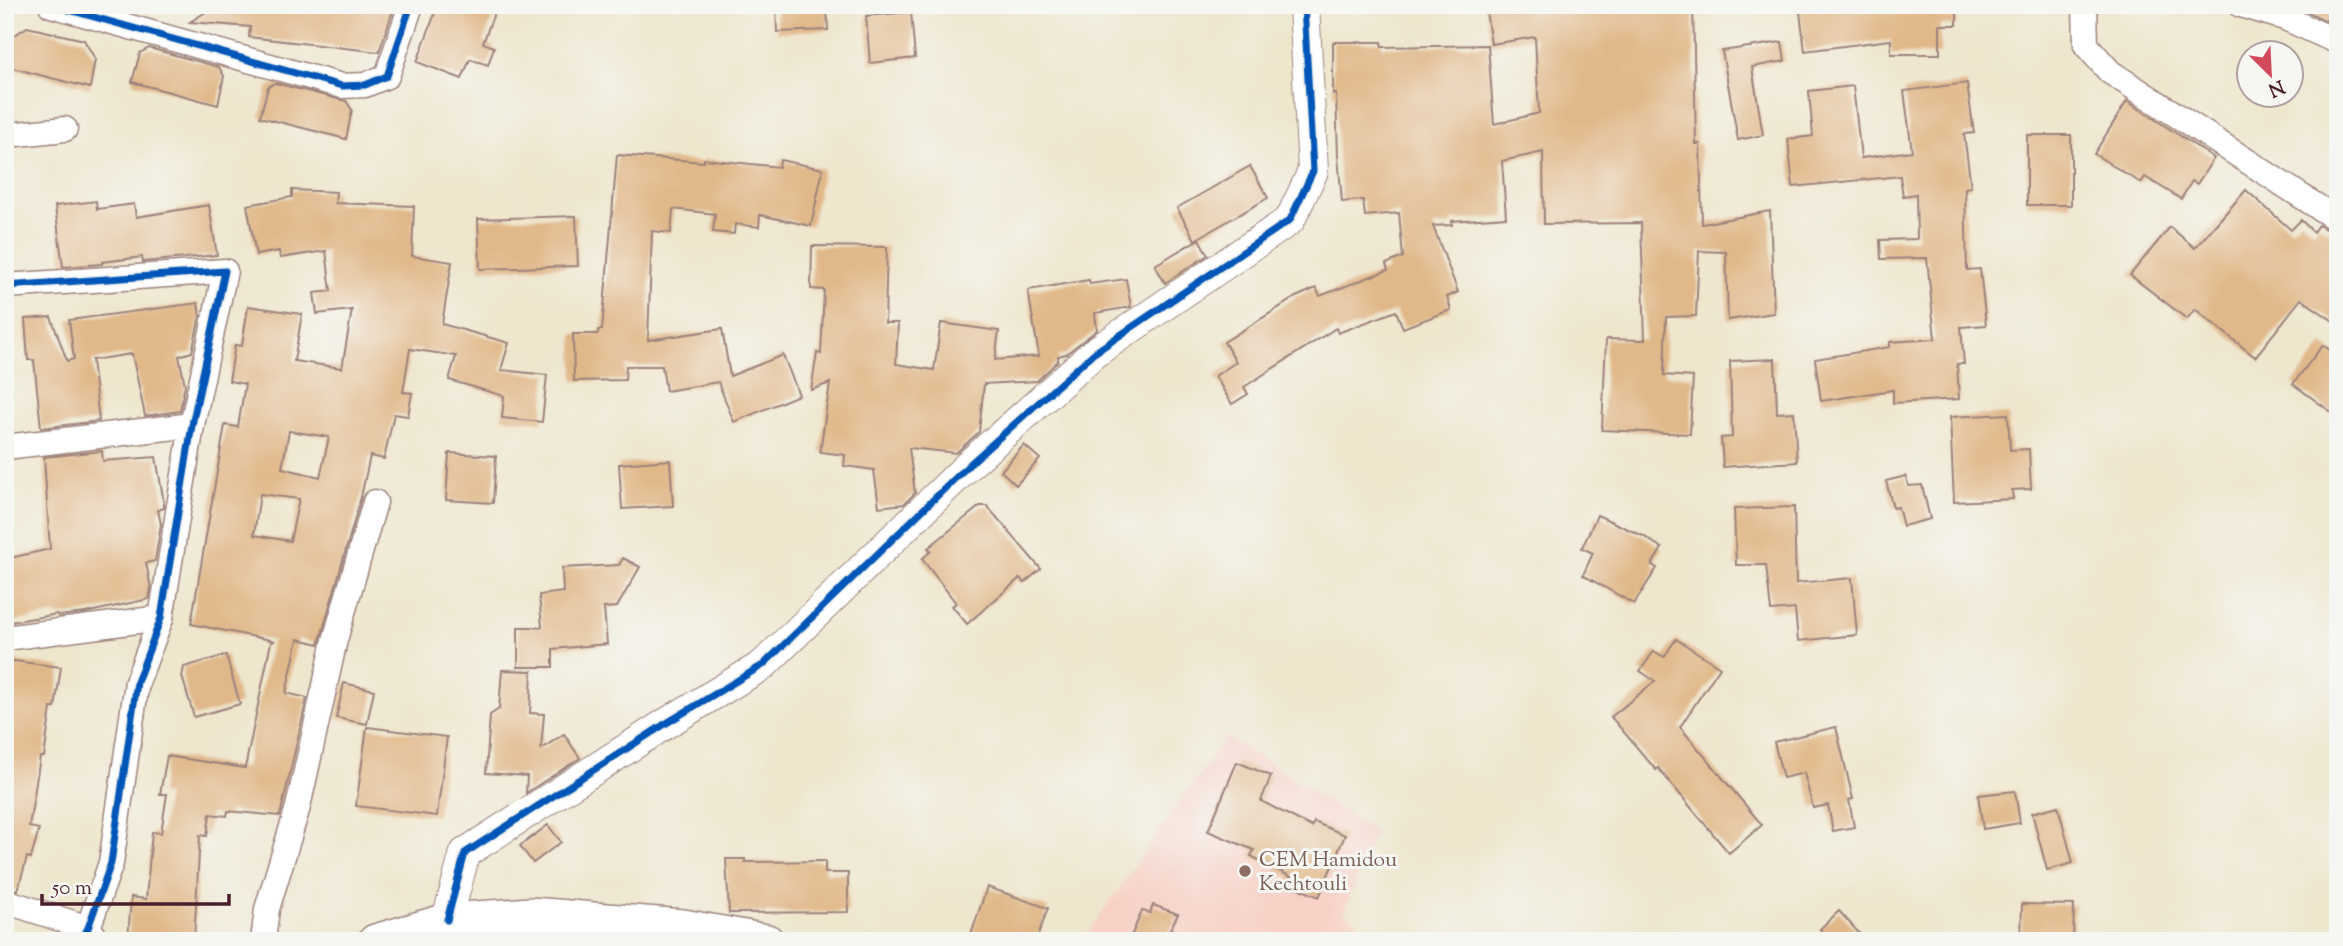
<svg xmlns="http://www.w3.org/2000/svg" width="2343" height="946" font-family="'Sorts Mill Goudy',serif">
  <style>
    .built { fill: #f7d1c6 }
    .building { fill: #e1b889; fill-rule: evenodd }
    .lines { fill: none; stroke-linecap: round; stroke-linejoin: round }
    .minor-casing { stroke: #9c827c; stroke-width: 27 }
    .tertiary-casing { stroke: #9c827c; stroke-width: 32 }
    .secondary-casing { stroke: #9c827c; stroke-width: 36 }
    .minor { stroke: #fff; stroke-width: 24 }
    .tertiary { stroke: #fff; stroke-width: 30 }
    .secondary { stroke: #fff; stroke-width: 33 }
    .cycleway-casing { stroke: #f6f6f2; stroke-width: 11 }
    .cycleway { stroke: #0057b8; stroke-width: 7 }
    .education-dot { fill: #8d6e63; stroke: #f6f6f2; stroke-width: 2.5 }
    .labels { text-anchor: middle; stroke-width: 6; stroke-linejoin: round; paint-order: stroke }
    .education-label { font-size: 21px; fill: #785e54; stroke: #f6f6f2; text-anchor: start }
  </style>
  <rect width="100%" height="100%" fill="#f6f6f2"/>
  <filter id="ink" filterUnits="userSpaceOnUse"><feTurbulence type="fractalNoise" baseFrequency=".0143" numOctaves="2"/><feDisplacementMap in="SourceGraphic" scale="14" xChannelSelector="R" yChannelSelector="G"/><feConvolveMatrix kernelMatrix="1 2 1 2 8 2 1 2 1" color-interpolation-filters="sRGB"/></filter>
  <filter id="wash" filterUnits="userSpaceOnUse"><feTurbulence type="fractalNoise" baseFrequency=".00686" numOctaves="4" result="noise"/><feDisplacementMap in="SourceGraphic" scale="28" xChannelSelector="R" yChannelSelector="G"/><feGaussianBlur stdDeviation="1.57" result="paint"/><feColorMatrix in="noise" values="0 0 0 0 0 0 0 0 0 0 0 0 0 0 0 0 0 1.4 0 .05"/><feComposite in="paint" operator="in"/></filter>
  <g filter="url(#wash)">
    <rect width="100%" height="100%" fill="#eee6cd"/>
    <polygon class="built" points="1226,736 1375,832 1344,911 1380,941 1082,941"/>
    <g id="blocks">
      <g class="building">
        <polygon points="217,5 395,5 379,52 249,37 250,27 190,22"/>
        <polygon points="438,5 497,5 483,43 494,47 488,65 470,59 462,79 417,62"/>
        <polygon points="776,5 827,5 828,30 777,32"/>
        <polygon points="1485,5 1693,5 1696,144 1700,144 1702,224 1770,211 1774,313 1728,320 1726,252 1699,251 1696,316 1666,317 1664,375 1693,377 1690,434 1602,430 1606,339 1645,340 1641,223 1544,224 1543,152 1502,161 1506,217 1452,221 1452,225 1433,226 1458,292 1447,297 1451,310 1403,328 1396,311 1338,333 1336,328 1244,387 1248,394 1232,404 1215,376 1236,362 1224,342 1296,297 1316,288 1320,296 1388,270 1386,264 1403,257 1399,213 1365,216 1363,200 1342,202 1338,156 1336,94 1333,94 1333,42 1381,42 1382,47 1488,45 1494,124 1539,113 1535,37 1491,44"/>
        <polygon points="1799,5 1957,5 1957,25 1940,25 1940,54 1891,54 1891,40 1805,51"/>
        <polygon points="2301,5 2338,5 2338,16 2331,23 2308,12"/>
        <polygon points="911,12 915,58 870,63 866,16"/>
        <polygon points="27,27 84,40 95,59 90,88 5,66 12,37"/>
        <polygon points="1782,42 1785,61 1752,67 1763,135 1738,140 1722,51"/>
        <polygon points="149,48 219,67 224,76 218,105 132,82 140,53"/>
        <polygon points="275,83 346,101 352,110 346,139 260,117 268,87"/>
        <polygon points="1967,83 1974,133 1964,134 1971,187 1965,188 1967,270 1980,269 1986,325 1961,327 1964,364 1957,364 1959,399 1893,403 1893,390 1821,401 1815,359 1890,347 1890,342 1935,339 1927,258 1881,259 1880,240 1917,239 1916,194 1903,196 1900,176 1793,187 1788,139 1813,136 1809,91 1853,86 1861,158 1912,151 1904,91"/>
        <polygon points="2127,101 2214,158 2197,184 2192,181 2181,199 2145,177 2141,183 2094,154"/>
        <rect x="2027" y="135" width="44" height="70"/>
        <polygon points="617,155 704,162 704,159 779,167 780,160 823,169 811,226 760,215 759,227 735,224 734,234 713,232 715,214 673,209 671,233 652,231 648,340 722,329 730,376 783,355 799,395 734,422 718,382 666,391 662,366 626,366 625,380 574,381 573,334 598,334 598,330 602,330"/>
        <polygon points="1250,166 1268,198 1195,240 1177,208"/>
        <path d="M292,190L336,192L335,203L414,206L412,256L452,262L442,324L509,343L501,370L547,375L542,422L502,418L504,396L449,380L456,356L410,349L403,392L412,393L408,416L394,414L384,459L370,456L361,497L319,644L298,639L286,693L307,698L280,816L228,811L227,816L210,814L207,836L200,835L194,941L128,939L131,897L146,899L152,832L161,833L167,794H160L167,756L245,768L271,642L275,641L191,624L225,425L238,427L245,384L229,381L235,345L242,346L248,306L302,314L294,361L342,368L352,310L317,314L314,293L331,291L326,251L280,258L279,251L256,255L247,205L292,197ZM289,431L329,437L320,477L282,468ZM260,494L299,499L290,541L254,535Z"/>
        <polygon points="2246,190 2291,230 2301,220 2313,232 2318,225 2338,235 2338,324 2301,299 2255,357 2195,309 2187,319 2130,275 2170,227 2195,248"/>
        <polygon points="96,201 97,209 134,204 136,217 209,205 217,255 143,262 142,257 102,262 102,264 63,267 55,206"/>
        <polygon points="576,216 578,266 480,269 478,219"/>
        <polygon points="1199,239 1208,255 1165,283 1155,265"/>
        <polygon points="812,246 887,247 885,323 898,323 896,364 934,370 941,323 999,331 995,360 1039,356 1028,290 1089,280 1090,284 1126,279 1131,307 1095,313 1097,330 1066,354 1058,356 1058,361 1037,381 984,384 979,432 956,453 909,448 915,493 904,504 879,507 874,470 844,466 845,455 820,452 830,383 811,390 817,353 821,354 824,290 811,289"/>
        <polygon points="198,303 200,316 192,352 179,356 185,385 180,411 145,416 132,354 92,360 99,421 41,428 34,360 28,360 25,319 51,317 67,361 74,359 69,320"/>
        <polygon points="2323,345 2338,356 2338,417 2293,384"/>
        <polygon points="1775,359 1777,413 1794,412 1797,462 1723,467 1721,438 1732,437 1730,361"/>
        <polygon points="2008,414 2010,450 2029,449 2031,489 2012,490 2013,499 1954,502 1950,417"/>
        <polygon points="1024,445 1040,459 1016,485 1001,471"/>
        <polygon points="102,451 103,461 156,457 164,503 164,508 158,510 161,524 155,561 146,563 151,588 149,599 85,613 58,616 57,614 5,623 5,559 50,549 44,457"/>
        <polygon points="449,453 496,456 493,503 446,500"/>
        <polygon points="670,460 673,506 622,509 619,464"/>
        <polygon points="1906,476 1908,486 1922,485 1930,519 1903,526 1898,507 1893,508 1886,481"/>
        <polygon points="980,506 987,506 1041,569 1024,583 1020,578 967,624 952,606 956,603 922,559 931,551 928,548"/>
        <polygon points="1794,507 1796,583 1852,578 1857,635 1798,641 1795,609 1771,611 1766,565 1736,565 1734,509"/>
        <polygon points="1597,515 1643,536 1662,548 1652,565 1657,568 1634,604 1583,575 1593,553 1582,548"/>
        <polygon points="623,558 640,567 617,607 604,608 607,644 553,649 553,667 518,667 518,627 542,627 539,595 563,592 562,568 619,565"/>
        <polygon points="1676,639 1720,667 1680,727 1762,825 1729,853 1658,768 1656,770 1611,717 1655,681 1640,671 1654,651 1664,657"/>
        <polygon points="226,655 240,704 194,717 182,676 184,667"/>
        <polygon points="7,660 61,667 55,708 51,708 44,757 40,757 29,827 39,829 31,858 27,857 18,890 5,887"/>
        <polygon points="502,670 532,671 530,713 544,714 541,749 564,734 580,758 526,793 527,776 486,773 490,715 499,709"/>
        <polygon points="344,683 374,690 367,724 336,718"/>
        <polygon points="367,727 447,737 437,816 356,806"/>
        <polygon points="1836,727 1853,799 1849,800 1854,827 1833,831 1828,805 1813,808 1804,773 1783,778 1774,742"/>
        <polygon points="1237,762 1271,776 1261,801 1312,827 1314,822 1345,835 1319,897 1288,884 1291,877 1251,856 1254,850 1208,831"/>
        <polygon points="2015,791 2020,823 1983,829 1978,795"/>
        <polygon points="2058,806 2073,863 2047,870 2032,813"/>
        <polygon points="548,825 561,842 533,863 520,846"/>
        <polygon points="726,859 745,859 745,862 825,861 825,873 848,873 848,912 729,913"/>
        <polygon points="987,887 1048,908 1036,941 969,941"/>
        <polygon points="2022,904 2074,905 2073,941 2021,941"/>
        <polygon points="1153,905 1178,914 1164,941 1129,941 1142,911 1150,913"/>
        <polygon points="1839,911 1866,941 1830,941 1820,929"/>
      </g>
    </g>
  </g>
  <g filter="url(#ink)">
    <use href="#blocks" fill-opacity="0" stroke="#9c827c" stroke-width="2"/>
    <g class="lines">
      <g class="minor-casing">
        <g id="minor">
          <polyline points="51,5 342,86 365,85 387,76 411,5"/>
          <polyline points="2085,5 2086,45 2110,72 2338,220"/>
          <polyline points="2241,5 2285,18 2338,42"/>
          <polyline points="5,132 18,134 65,129"/>
          <polyline points="5,286 225,271 192,425 161,618 137,682 111,863 88,928 81,941"/>
          <polyline points="5,447 192,425"/>
          <polyline points="5,638 161,618"/>
          <polyline points="5,901 88,928 97,939"/>
          <polyline points="263,941 267,909 298,807 335,640 375,502"/>
        </g>
      </g>
      <g class="tertiary-casing">
        <polyline id="tertiary" points="447,920 465,853 665,724 763,665 972,462 1094,353 1290,220 1313,171 1304,5"/>
      </g>
      <g class="secondary-casing">
        <polyline id="secondary" points="375,941 447,920 531,914 683,926 767,941"/>
      </g>
      <use href="#minor" class="minor"/>
      <use href="#tertiary" class="tertiary"/>
      <use href="#secondary" class="secondary"/>
      <g class="cycleway-casing">
        <g id="cycleway">
          <polyline points="51,5 342,86 365,85 387,76 411,5"/>
          <polyline points="5,286 225,271 192,425 161,618 137,682 111,863 88,928 81,941"/>
          <polyline points="447,920 465,853 665,724 763,665 972,462 1094,353 1290,220 1313,171 1304,5"/>
        </g>
      </g>
      <use href="#cycleway" class="cycleway"/>
    </g>
  </g>
  <circle class="education-dot" cx="1245" cy="871" r="7"/>
  <g class="labels">
    <g class="education-label">
      <text x="1259" y="866">CEM Hamidou<tspan x="1259" dy="24">Kechtouli</tspan></text>
    </g>
  </g>
  <rect width="2343" height="946" fill="none" stroke="#f6f6f2" stroke-width="28"/>
  <g transform="translate(2270 74) rotate(156)"><circle r="33" fill="#f6f6f2" stroke="#b1a0a2" stroke-width="2"/>
  <path d="M0-5L12 26L0 18L-12 26Z" fill="#d1495b"/>
  <text y="-10" font-size="19" font-weight="bold" text-anchor="middle" fill="#4a1f2b">N</text>
  </g>
  <path d="M42 894v10h187v-10" fill="none" stroke="#4a1f2b" stroke-width="3.5"/>
  <text x="52" y="894" font-size="21" fill="#4a1f2b" stroke="#f6f6f2" stroke-width="5" paint-order="stroke">50 m</text>
</svg>
